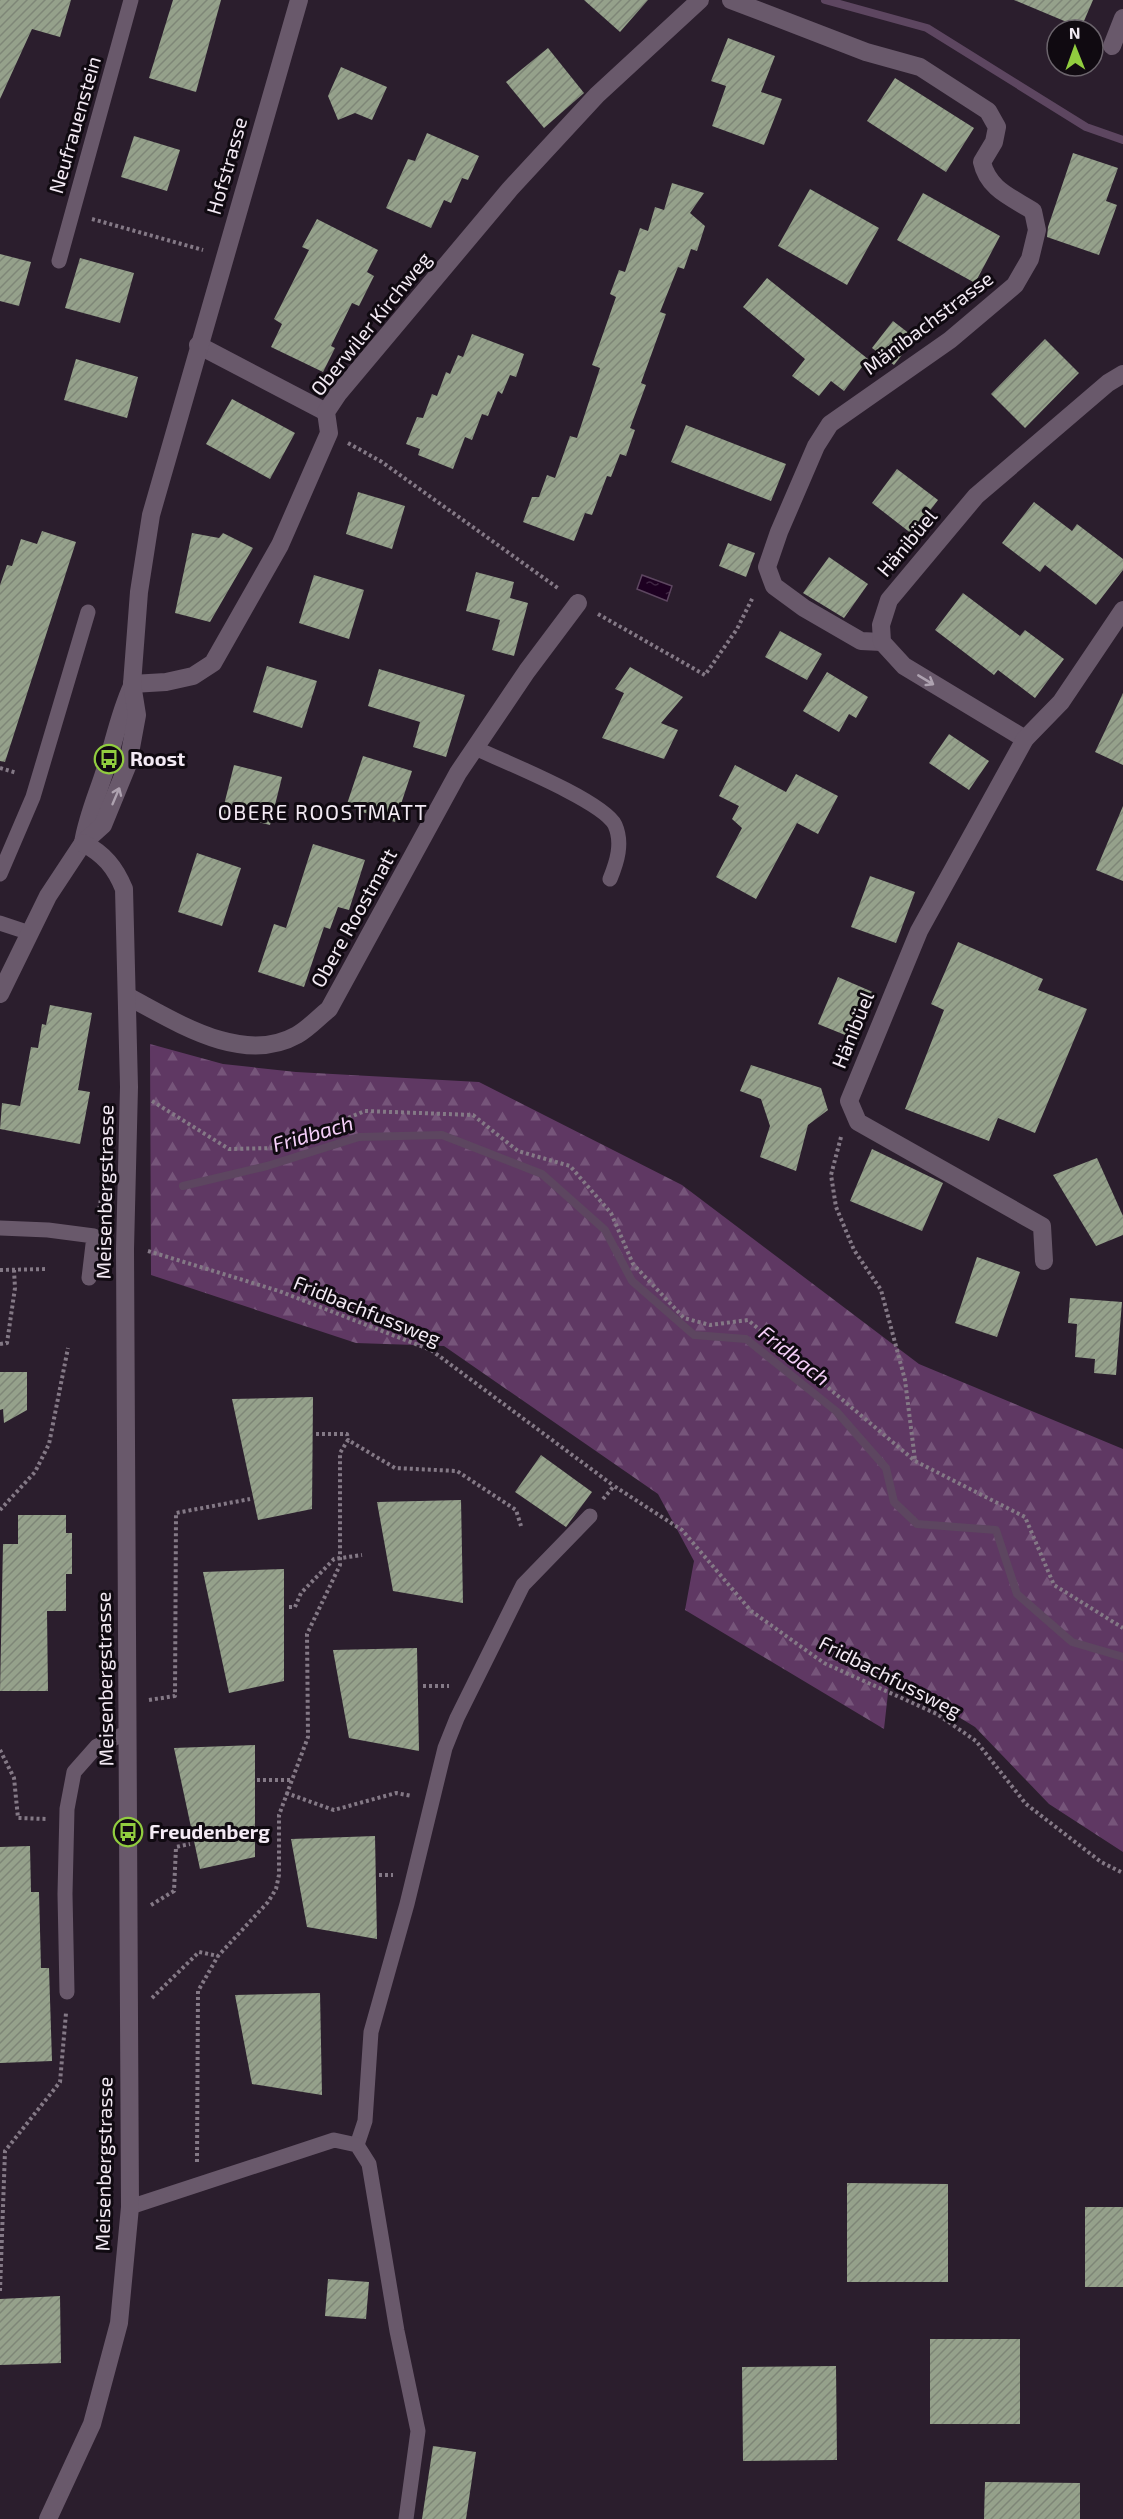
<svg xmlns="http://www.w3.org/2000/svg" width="1123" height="2519" font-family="'Exo 2',sans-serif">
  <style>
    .forest { fill: url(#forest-firs) }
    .water { fill: url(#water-ripples); stroke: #5d4660; stroke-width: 1.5 }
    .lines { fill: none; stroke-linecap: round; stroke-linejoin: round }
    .stream { stroke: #5d4660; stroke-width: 8 }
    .building { fill: url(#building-hatch) }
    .path { stroke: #847986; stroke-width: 4; stroke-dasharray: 3 3; stroke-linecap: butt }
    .lane { stroke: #69596b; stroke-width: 15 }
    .street { stroke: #69596b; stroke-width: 18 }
    .oneway { stroke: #aea2b0 }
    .labels { text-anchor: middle; stroke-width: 6; stroke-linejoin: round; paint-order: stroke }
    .street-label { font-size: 20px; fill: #f3eaf4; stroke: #100a11 }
    .poi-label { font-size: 20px; font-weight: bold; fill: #f3eaf4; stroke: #100a11; text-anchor: start }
    .neighbourhood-label { font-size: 21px; letter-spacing: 1.5px; fill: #f3eaf4; stroke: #100a11 }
    .water-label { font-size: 21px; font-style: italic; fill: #f6d0fa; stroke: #100a11 }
  </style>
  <defs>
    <pattern id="forest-firs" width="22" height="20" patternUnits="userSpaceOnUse" patternTransform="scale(1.5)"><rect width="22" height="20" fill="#5f3863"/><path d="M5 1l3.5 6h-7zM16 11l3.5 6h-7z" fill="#76557a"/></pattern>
    <pattern id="water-ripples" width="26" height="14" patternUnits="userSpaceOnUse" patternTransform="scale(1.5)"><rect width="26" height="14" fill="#1d0021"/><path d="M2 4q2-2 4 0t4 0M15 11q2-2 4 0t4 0" fill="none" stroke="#3e2542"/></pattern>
    <pattern id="building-hatch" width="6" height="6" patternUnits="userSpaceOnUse" patternTransform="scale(1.5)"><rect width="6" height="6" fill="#95a18b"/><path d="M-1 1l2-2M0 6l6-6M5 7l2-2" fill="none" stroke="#7e8677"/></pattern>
  </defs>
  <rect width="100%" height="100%" fill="#2b1e2d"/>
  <polygon class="forest" points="150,1044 223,1064 296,1072 479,1082 682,1185 919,1364 1123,1449 1123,1852 1049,1804 975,1727 890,1675 884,1729 685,1610 694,1561 658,1494 444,1346 356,1343 151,1275"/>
  <polygon class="water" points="642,575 672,586 667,601 637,589"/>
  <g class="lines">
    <g class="stream">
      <polyline points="825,0 927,28 1086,127 1123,140"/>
      <polyline points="183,1186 267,1166 359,1137 442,1135 542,1174 605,1230 632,1281 694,1335 746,1339 836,1411 886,1468 894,1502 917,1524 996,1530 1017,1594 1072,1642 1123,1657"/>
    </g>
  </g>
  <g class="building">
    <polygon points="0,0 71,0 60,37 32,29 0,99"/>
    <polygon points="173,0 221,0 196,92 149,78"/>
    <polygon points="584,0 648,0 620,32"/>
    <polygon points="1014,0 1093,0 1081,28"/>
    <polygon points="728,38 775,56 761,92 782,99 764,145 712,126 726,86 711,81"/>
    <polygon points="548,48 584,93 544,128 506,82"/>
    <polygon points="341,67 387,87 372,120 355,113 338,120 328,96"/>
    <polygon points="895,78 974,128 946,172 867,121"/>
    <polygon points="427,133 479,156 468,180 462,178 451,203 444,200 431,228 386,208 408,159 415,161"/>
    <polygon points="134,136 180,150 167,191 121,177"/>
    <polygon points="1073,153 1118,168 1106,201 1117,205 1099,255 1047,237 1048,227"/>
    <polygon points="672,183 704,193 690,213 705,226 697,251 691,249 684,269 678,267 660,312 666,314 641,383 646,385 630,428 635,430 626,456 620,454 611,477 607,476 592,515 585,513 574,541 523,522 532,497 539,497 547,475 555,478 570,436 577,438 600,368 592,365 616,297 610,294 619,270 625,272 640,228 648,231 655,207 664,210"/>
    <polygon points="810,189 879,228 847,285 778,246"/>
    <polygon points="923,193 1000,236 975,283 897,240"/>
    <polygon points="317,219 378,250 367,272 374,276 359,306 352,303 331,346 335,348 323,372 271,347 282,324 274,319 309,250 302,247"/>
    <polygon points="0,254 31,262 19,306 0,301"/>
    <polygon points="80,258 134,273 120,323 65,308"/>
    <polygon points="767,278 868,359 844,391 831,381 819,396 792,376 805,359 743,307"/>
    <polygon points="893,321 915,338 894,365 872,348"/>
    <polygon points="472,334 524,354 516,377 510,375 502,394 498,391 488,416 482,414 472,440 465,437 453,469 418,455 420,449 406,444 417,417 423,418 432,394 437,396 446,372 450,374 458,355 463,357"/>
    <polygon points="1045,339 1079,373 1025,428 991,394"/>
    <polygon points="76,359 138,377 127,418 64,400"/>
    <polygon points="232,399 295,433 270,479 206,444"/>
    <polygon points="686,425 786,464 771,501 671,462"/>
    <polygon points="897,469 938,500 912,534 872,503"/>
    <polygon points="358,492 405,506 392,549 346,534"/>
    <polygon points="1034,502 1072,531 1077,524 1123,559 1123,570 1096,605 1045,565 1040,572 1002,543"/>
    <polygon points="42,531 76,542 5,762 0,761 0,585 7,565 12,566 21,539 37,544"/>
    <polygon points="192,533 219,538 223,533 253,548 210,622 175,613"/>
    <polygon points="728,543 755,553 746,577 719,566"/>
    <polygon points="829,557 868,584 844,618 803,593"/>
    <polygon points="476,572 514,582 510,598 528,603 514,656 492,650 500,620 466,611"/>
    <polygon points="314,575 364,590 349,639 299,623"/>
    <polygon points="963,593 1020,636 1025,630 1064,659 1035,698 998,670 994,675 935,630"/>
    <polygon points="780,631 822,654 807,680 765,657"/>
    <polygon points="267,666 317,681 302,728 253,712"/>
    <polygon points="630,667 683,697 661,723 678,730 664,759 602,738 624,693 615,689"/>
    <polygon points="379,669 465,695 446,757 413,747 420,722 368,706"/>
    <polygon points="827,672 868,697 856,718 849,714 839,732 803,711"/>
    <polygon points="1123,693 1123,765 1095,752"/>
    <polygon points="949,734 989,761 969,790 929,763"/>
    <polygon points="363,756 412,771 395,822 346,807"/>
    <polygon points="234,765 282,777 270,825 222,813"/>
    <polygon points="735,765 786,792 796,774 838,796 818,834 797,823 756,899 716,877 742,828 732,819 739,806 719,796"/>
    <polygon points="1123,806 1123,881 1096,870"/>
    <polygon points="313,844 365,860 349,910 338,907 330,929 324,927 304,987 258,972 274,924 286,928"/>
    <polygon points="197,853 241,868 222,926 178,912"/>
    <polygon points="870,876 915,892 896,943 851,927"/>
    <polygon points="958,942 1043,979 1038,990 1087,1009 1035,1133 998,1118 989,1141 905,1109 944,1010 931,1004"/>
    <polygon points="838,977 875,993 855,1039 818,1024"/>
    <polygon points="50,1005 92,1013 78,1090 90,1092 80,1144 0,1129 2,1103 20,1106 31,1047 38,1048 42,1024 46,1025"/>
    <polygon points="751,1065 821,1088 828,1110 808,1125 796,1171 760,1157 770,1126 761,1099 740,1091"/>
    <polygon points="872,1149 943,1183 922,1231 850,1201"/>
    <polygon points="1097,1158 1123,1216 1123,1235 1096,1246 1053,1175"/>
    <polygon points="977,1257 1020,1272 997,1337 955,1323"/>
    <polygon points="1070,1298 1122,1302 1116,1375 1094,1373 1095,1359 1075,1357 1077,1324 1068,1323"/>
    <polygon points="0,1372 27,1372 27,1410 4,1423 3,1409 0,1410"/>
    <polygon points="313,1397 312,1509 258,1520 232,1399"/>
    <polygon points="541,1455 592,1492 566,1527 515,1492"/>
    <polygon points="461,1500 463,1603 393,1591 377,1502"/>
    <polygon points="18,1515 66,1515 66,1533 72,1533 72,1574 66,1574 66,1611 47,1611 48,1691 0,1691 3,1544 18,1544"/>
    <polygon points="284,1569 284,1681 229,1693 203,1572"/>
    <polygon points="417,1648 419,1751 349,1738 333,1650"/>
    <polygon points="255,1745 255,1857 200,1869 174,1748"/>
    <polygon points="375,1836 377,1939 307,1927 291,1839"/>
    <polygon points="30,1846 31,1892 39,1892 41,1968 49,1968 52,2061 0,2063 0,1847"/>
    <polygon points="320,1993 322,2095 252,2084 235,1995"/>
    <polygon points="847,2183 948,2184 948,2282 847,2282"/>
    <rect x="1085" y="2207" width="38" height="80"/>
    <polygon points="328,2279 369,2282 366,2319 325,2316"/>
    <polygon points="60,2296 61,2363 0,2365 0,2299"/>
    <rect x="930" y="2339" width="90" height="85"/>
    <polygon points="836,2366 837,2460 743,2461 742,2367"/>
    <polygon points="433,2446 476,2452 466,2519 422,2519"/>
    <polygon points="985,2482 1080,2483 1080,2519 984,2519"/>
  </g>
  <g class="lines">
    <g class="path">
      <polyline points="92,219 203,250"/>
      <polyline points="348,443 382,462 559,589"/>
      <polyline points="598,614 705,675 737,629 753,597"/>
      <polyline points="0,768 17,773"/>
      <polyline points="152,1101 229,1149 274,1148 365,1111 473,1115 518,1151 570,1166 611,1213 633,1264 684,1318 710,1325 748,1320 915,1461 1025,1517 1054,1585 1123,1628"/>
      <polyline points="841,1137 831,1175 836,1207 854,1250 881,1290 905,1380 915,1460"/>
      <polyline points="98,1215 101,1199"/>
      <polyline points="148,1251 279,1291 431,1350 614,1486"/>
      <polyline points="0,1270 48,1269"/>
      <polyline points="0,1344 7,1343 15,1288 14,1270"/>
      <polyline points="316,1434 347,1434 348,1440"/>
      <polyline points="603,1499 614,1486 682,1530 751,1611 824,1663 937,1714 976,1741 1026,1804 1101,1862 1123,1873"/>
      <polyline points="0,1510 35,1472 49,1444 68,1348"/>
      <polyline points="289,1607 295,1607 301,1593 334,1559 362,1555"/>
      <polyline points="423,1686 449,1686"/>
      <polyline points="149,1700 175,1696 176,1513 250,1499"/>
      <polyline points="0,1750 14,1778 18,1818 47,1819"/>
      <polyline points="257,1780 291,1780"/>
      <polyline points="286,1793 334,1810 396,1793 412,1796"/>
      <polyline points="379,1875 393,1875"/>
      <polyline points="151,1905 174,1891 176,1847 190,1844"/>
      <polyline points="152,1998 199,1952 218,1956"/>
      <polyline points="197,2162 198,1991 218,1956 268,1902 276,1889 279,1875 279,1815 308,1737 307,1634 340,1565 340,1453 348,1440 395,1468 457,1471 516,1510 521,1526"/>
      <polyline points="0,2291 5,2151 60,2082 66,2013"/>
    </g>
    <g class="lane">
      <polyline points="59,261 131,0"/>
      <path d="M475,748C503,761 603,801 615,825C623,843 617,862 610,879"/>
      <polyline points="0,874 33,797 88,612"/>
      <polyline points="0,923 30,933"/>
      <polyline points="0,1228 48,1230 94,1236 89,1278"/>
      <polyline points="67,1992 65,1894 67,1809 74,1772 97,1746 128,1732"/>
      <polyline points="357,2145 365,2121 371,2032 407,1904 445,1748 457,1718 523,1585 590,1516"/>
      <polyline points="130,2207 334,2140 357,2145 369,2164 397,2331 418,2431 406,2519"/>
    </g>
    <g class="street">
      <path d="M731,0L866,52L920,67L988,111L997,127L994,142L982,162C988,189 1011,197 1033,211L1037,230L1030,259L1015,285L950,340L830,424L816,446L779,532L767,567L774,586L804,608L861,641L882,642"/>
      <polyline points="1112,46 1123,18"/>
      <polyline points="198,345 326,412"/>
      <polyline points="132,684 166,682 193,676 213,663 280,545 329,433 326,412 338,394 510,189 597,95 700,0"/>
      <polyline points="1025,739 904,666 882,642 881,625 889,600 976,496 1108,383 1123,374"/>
      <path d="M83,843C88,812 101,787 109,757C116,733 121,710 132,686"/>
      <polyline points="0,994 48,896 83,843 103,825 128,764 137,715 132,684 139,592 151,515 299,0"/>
      <path d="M127,996C175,1021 242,1066 297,1035C308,1029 319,1017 329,1009L458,773L527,671L578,603"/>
      <polyline points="1044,1261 1042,1226 858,1122 849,1101 919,931 1025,739 1061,702 1123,610"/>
      <path d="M48,2519L92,2424L119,2323L130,2207L125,1249L129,1087L124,889C115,867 104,854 83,843"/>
    </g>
  </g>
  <defs><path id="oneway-shaft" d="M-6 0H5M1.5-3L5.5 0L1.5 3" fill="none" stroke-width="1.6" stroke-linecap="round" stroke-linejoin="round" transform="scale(1.5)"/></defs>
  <g class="oneway">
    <use href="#oneway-shaft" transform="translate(926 680) rotate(31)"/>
    <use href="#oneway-shaft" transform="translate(116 796) rotate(-67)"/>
  </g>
  <defs>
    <g id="bus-ring" transform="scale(1.5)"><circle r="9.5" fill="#100a11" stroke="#91cd3f" stroke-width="1.5"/><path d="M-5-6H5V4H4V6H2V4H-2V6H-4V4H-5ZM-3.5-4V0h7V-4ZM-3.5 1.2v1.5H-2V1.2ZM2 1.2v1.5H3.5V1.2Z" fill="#91cd3f"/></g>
  </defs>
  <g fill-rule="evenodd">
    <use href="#bus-ring" x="109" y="759"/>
    <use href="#bus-ring" x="128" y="1832"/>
  </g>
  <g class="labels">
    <g class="street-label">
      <text transform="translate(75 125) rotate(-74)" y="7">Neufrauenstein</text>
      <text transform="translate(227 166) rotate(-74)" y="7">Hofstrasse</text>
      <text transform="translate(928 323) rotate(-37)" y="7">Mänibachstrasse</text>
      <text transform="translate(371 324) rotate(-51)" y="7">Oberwiler Kirchweg</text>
      <text transform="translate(907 543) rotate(-50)" y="7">Hänibüel</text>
      <text transform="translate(354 918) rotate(-61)" y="7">Obere Roostmatt</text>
      <text transform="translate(853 1030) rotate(-68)" y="7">Hänibüel</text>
      <text transform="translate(105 1192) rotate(-89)" y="7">Meisenbergstrasse</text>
      <text transform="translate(367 1311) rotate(22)" y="7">Fridbachfussweg</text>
      <text transform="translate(890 1677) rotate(27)" y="7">Fridbachfussweg</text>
      <text transform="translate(105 1679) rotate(-91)" y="7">Meisenbergstrasse</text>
      <text transform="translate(104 2164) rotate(-89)" y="7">Meisenbergstrasse</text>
    </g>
    <g class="poi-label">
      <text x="130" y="766">Roost</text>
      <text x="149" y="1839">Freudenberg</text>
    </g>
    <g class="neighbourhood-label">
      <text x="323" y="820">OBERE ROOSTMATT</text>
    </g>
    <g class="water-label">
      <text transform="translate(313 1134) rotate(-16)" y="7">Fridbach</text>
      <text transform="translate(794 1356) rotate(38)" y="7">Fridbach</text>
    </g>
  </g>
  <g transform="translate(1075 48) rotate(359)"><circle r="28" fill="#100a11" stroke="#6b646c" stroke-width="1.5"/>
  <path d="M0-4.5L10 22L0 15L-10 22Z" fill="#91cd3f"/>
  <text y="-9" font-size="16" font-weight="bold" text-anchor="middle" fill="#f3eaf4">N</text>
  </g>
</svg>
